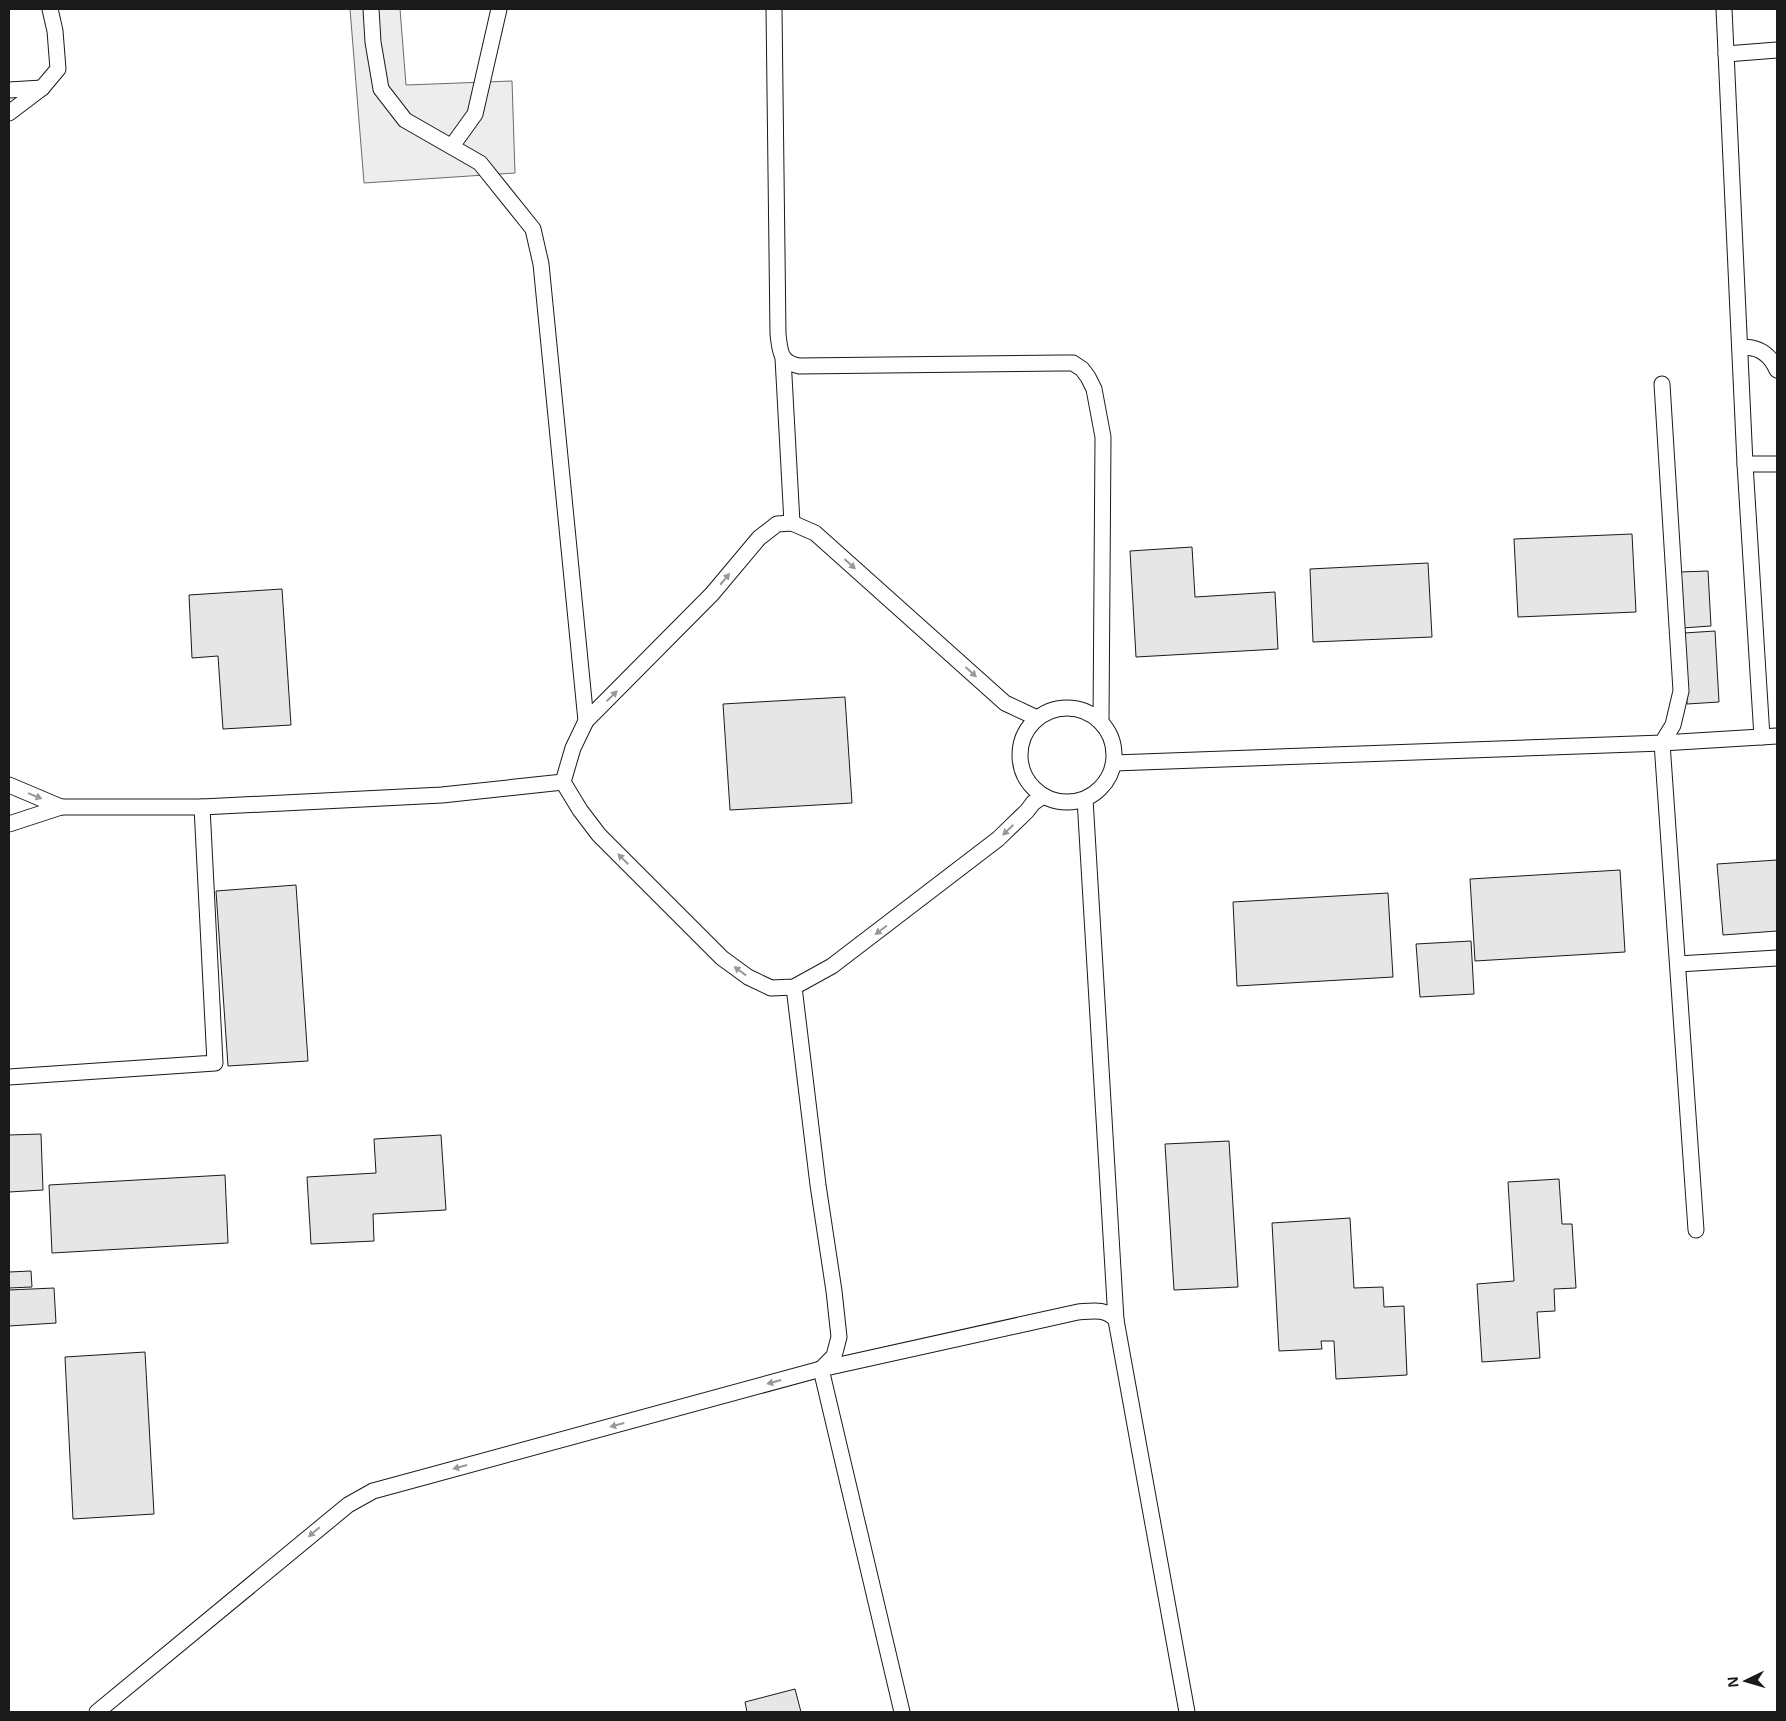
<svg xmlns="http://www.w3.org/2000/svg" width="1786" height="1721" font-family="'Noto Sans',sans-serif">
  <style>
    .parking { fill: #ededed; stroke: #6a6a6a }
    .building { fill: #e6e6e6; stroke: #1a1a1a }
    .lines { fill: none; stroke-linecap: round; stroke-linejoin: round }
    .lane-casing { stroke: #1a1a1a; stroke-width: 17 }
    .lane { stroke: #fff; stroke-width: 15 }
    .oneway { fill: #989898 }
  </style>
  <rect width="100%" height="100%" fill="#fff"/>
  <polygon class="parking" points="350,9 400,9 406,85 512,81 515,173 364,183"/>
  <g class="building">
    <polygon points="1632,534 1636,612 1518,617 1514,539"/>
    <polygon points="1192,547 1195,597 1275,592 1278,649 1136,657 1130,551"/>
    <polygon points="1428,563 1432,637 1313,642 1310,569"/>
    <polygon points="1708,571 1711,626 1682,628 1679,572"/>
    <polygon points="282,589 291,725 223,729 218,656 192,658 189,595"/>
    <polygon points="1715,631 1719,702 1687,704 1684,633"/>
    <polygon points="845,697 852,803 730,810 723,704"/>
    <polygon points="1777,860 1777,931 1723,935 1717,864"/>
    <polygon points="1620,870 1625,952 1475,961 1470,879"/>
    <polygon points="296,885 308,1061 228,1066 216,891"/>
    <polygon points="1388,893 1393,977 1237,986 1233,902"/>
    <polygon points="1471,941 1474,994 1420,997 1416,944"/>
    <polygon points="41,1134 43,1190 9,1192 9,1135"/>
    <polygon points="441,1135 446,1210 373,1214 374,1241 311,1244 307,1177 376,1173 374,1139"/>
    <polygon points="1229,1141 1238,1287 1174,1290 1165,1144"/>
    <polygon points="225,1175 228,1243 52,1253 49,1185"/>
    <polygon points="1559,1179 1562,1224 1572,1224 1576,1288 1554,1289 1555,1311 1537,1312 1540,1358 1482,1362 1477,1284 1514,1281 1508,1182"/>
    <polygon points="1350,1218 1354,1288 1383,1287 1384,1307 1404,1306 1407,1375 1336,1379 1334,1341 1321,1341 1322,1349 1279,1351 1272,1223"/>
    <polygon points="31,1271 32,1287 9,1288 9,1272"/>
    <polygon points="54,1288 56,1323 9,1326 9,1290"/>
    <polygon points="145,1352 154,1514 73,1519 65,1357"/>
    <polygon points="795,1689 801,1712 747,1712 745,1702"/>
  </g>
  <g class="lines">
    <g class="lane-casing">
      <g id="lane">
        <polyline points="371,9 373,42 381,89 405,120 480,163 533,229 541,264 586,721"/>
        <path d="M774,9L778,334C780,352 780,362 799,366L1062,363H1073L1082,369L1088,377L1094,389L1103,437L1101,722"/>
        <polyline points="1724,9 1745,464 1762,737"/>
        <polyline points="1726,54 1777,50"/>
        <polyline points="9,90 42,88"/>
        <polyline points="9,113 42,88 58,69 55,31 50,9"/>
        <polyline points="452,146 475,114 499,9"/>
        <path d="M1740,348C1757,345 1770,354 1777,370"/>
        <polyline points="783,358 792,523"/>
        <polyline points="1662,384 1681,691 1673,725 1662,743 1696,1230"/>
        <polyline points="1745,464 1777,464"/>
        <circle cx="1067" cy="755" r="47"/>
        <polyline points="1037,718 1005,703 815,533 792,523 777,524 759,538 712,594 586,721 573,748 563,782 580,810 599,835 722,958 748,977 771,988 794,987 832,966 998,839 1027,811 1033,803 1043,796"/>
        <polyline points="1114,763 1662,743 1777,736"/>
        <polyline points="9,785 61,807"/>
        <polyline points="1085,799 1116,1320"/>
        <polyline points="9,824 61,807 202,807 442,795 563,782"/>
        <polyline points="1678,964 1777,958"/>
        <polyline points="794,987 818,1185 834,1291 839,1337 834,1356 821,1369"/>
        <polyline points="9,1077 215,1063 202,807"/>
        <polyline points="821,1369 902,1712"/>
        <path d="M97,1712L348,1505L373,1491L821,1369L1078,1312C1092,1311 1106,1308 1116,1320L1187,1712"/>
      </g>
    </g>
    <use href="#lane" class="lane"/>
  </g>
  <defs><path id="oneway-solid" d="M-6-.8H1V-3.2L6.5 0L1 3.2V.8H-6Z" transform="scale(1.25)"/></defs>
  <g class="oneway">
    <use href="#oneway-solid" transform="translate(850 564) rotate(42)"/>
    <use href="#oneway-solid" transform="translate(725 579) rotate(-50)"/>
    <use href="#oneway-solid" transform="translate(971 672) rotate(42)"/>
    <use href="#oneway-solid" transform="translate(612 696) rotate(-44)"/>
    <use href="#oneway-solid" transform="translate(35 796) rotate(22)"/>
    <use href="#oneway-solid" transform="translate(1008 830) rotate(136)"/>
    <use href="#oneway-solid" transform="translate(623 859) rotate(-135)"/>
    <use href="#oneway-solid" transform="translate(881 930) rotate(143)"/>
    <use href="#oneway-solid" transform="translate(740 971) rotate(-144)"/>
    <use href="#oneway-solid" transform="translate(774 1382) rotate(165)"/>
    <use href="#oneway-solid" transform="translate(617 1425) rotate(165)"/>
    <use href="#oneway-solid" transform="translate(460 1467) rotate(165)"/>
    <use href="#oneway-solid" transform="translate(314 1532) rotate(140)"/>
  </g>
  <rect width="1786" height="1721" fill="none" stroke="#1a1a1a" stroke-width="20"/>
  <g transform="translate(1746 1681) rotate(265)" stroke="#ffffff" stroke-width="4" paint-order="stroke">
  <path d="M0-4L9 19L0 12L-9 19Z" fill="#1a1a1a"/>
  <text y="-8" font-size="14" font-weight="bold" text-anchor="middle" fill="#1a1a1a">N</text>
  </g>
</svg>
